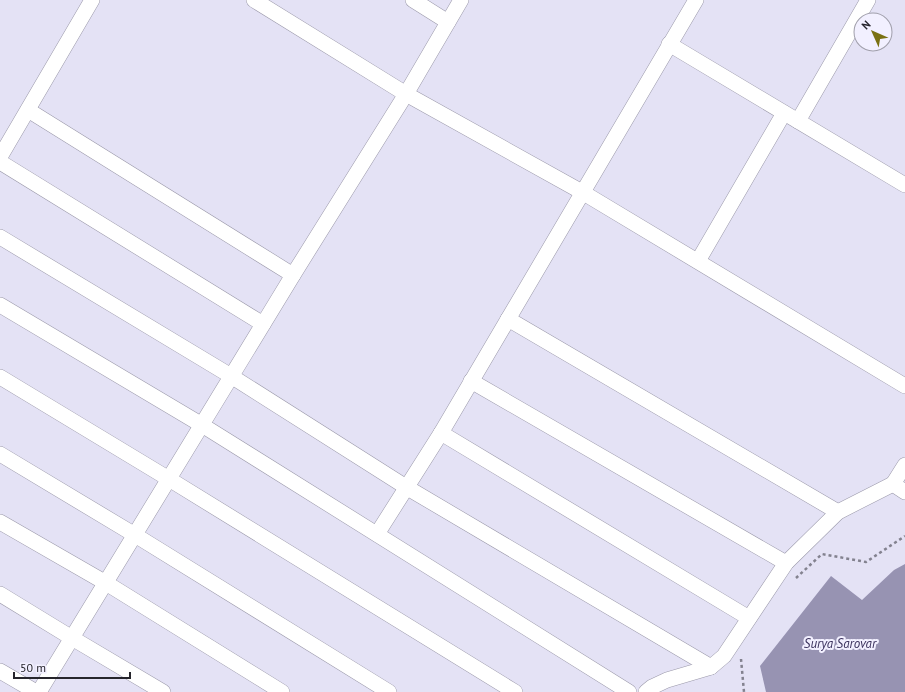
<svg xmlns="http://www.w3.org/2000/svg" width="905" height="692" font-family="'PT Sans',sans-serif">
  <style>
    .water { fill: #9793b2 }
    .lines { fill: none; stroke-linecap: round; stroke-linejoin: round }
    .minor-casing { stroke: #9b99aa; stroke-width: 16 }
    .path { stroke: #83828f; stroke-width: 2.5; stroke-dasharray: 3 3; stroke-linecap: butt }
    .minor { stroke: #fff; stroke-width: 15 }
    .labels { text-anchor: middle; stroke-width: 4; stroke-linejoin: round; paint-order: stroke }
    .water-label { font-size: 13px; font-style: italic; fill: #3b325e; stroke: #f2f0ff }
  </style>
  <rect width="100%" height="100%" fill="#e4e2f5"/>
  <polygon class="water" points="905,564 905,692 766,692 760,666 831,576 862,600 894,570"/>
  <g class="lines">
    <g class="minor-casing">
      <g id="minor">
        <polyline points="254,0 406,94 582,192 905,386"/>
        <polyline points="413,0 448,22"/>
        <polyline points="669,44 905,185"/>
        <polyline points="28,110 293,275"/>
        <polyline points="798,121 868,0"/>
        <polyline points="0,157 92,0"/>
        <polyline points="0,162 263,324"/>
        <polyline points="0,237 231,376 406,487 711,667"/>
        <polyline points="698,261 784,113"/>
        <polyline points="0,305 202,425 629,692"/>
        <polyline points="508,319 838,512"/>
        <polyline points="0,377 169,479 515,692"/>
        <polyline points="471,381 786,563"/>
        <polyline points="441,433 749,618"/>
        <polyline points="0,454 135,535 389,692"/>
        <polyline points="905,465 893,484 905,492"/>
        <polyline points="0,522 106,583 282,692"/>
        <polyline points="377,534 441,433 696,0"/>
        <polyline points="0,594 72,638 163,692"/>
        <polyline points="0,671 36,692"/>
        <polyline points="39,692 293,275 406,94 461,0"/>
        <polyline points="646,692 652,687 667,680 711,667 724,656 786,563 838,512 893,484"/>
      </g>
    </g>
    <g class="path">
      <polyline points="796,578 822,554 866,562 905,536"/>
      <polyline points="741,659 744,692"/>
    </g>
    <use href="#minor" class="minor"/>
  </g>
  <g class="labels">
    <g class="water-label">
      <text x="840" y="648">Surya Sarovar</text>
    </g>
  </g>
  <g transform="translate(873 32) rotate(315)"><circle r="19" fill="#f2f0ff" stroke="#a09fab"/>
  <path d="M0-3L7 15L0 10L-7 15Z" fill="#7a7112"/>
  <text y="-6" font-size="11" font-weight="bold" text-anchor="middle" fill="#26252c">N</text>
  </g>
  <path d="M14 672v6h116v-6" fill="none" stroke="#26252c" stroke-width="2"/>
  <text x="20" y="672" font-size="12" fill="#26252c" stroke="#f2f0ff" stroke-width="3" paint-order="stroke">50 m</text>
</svg>
